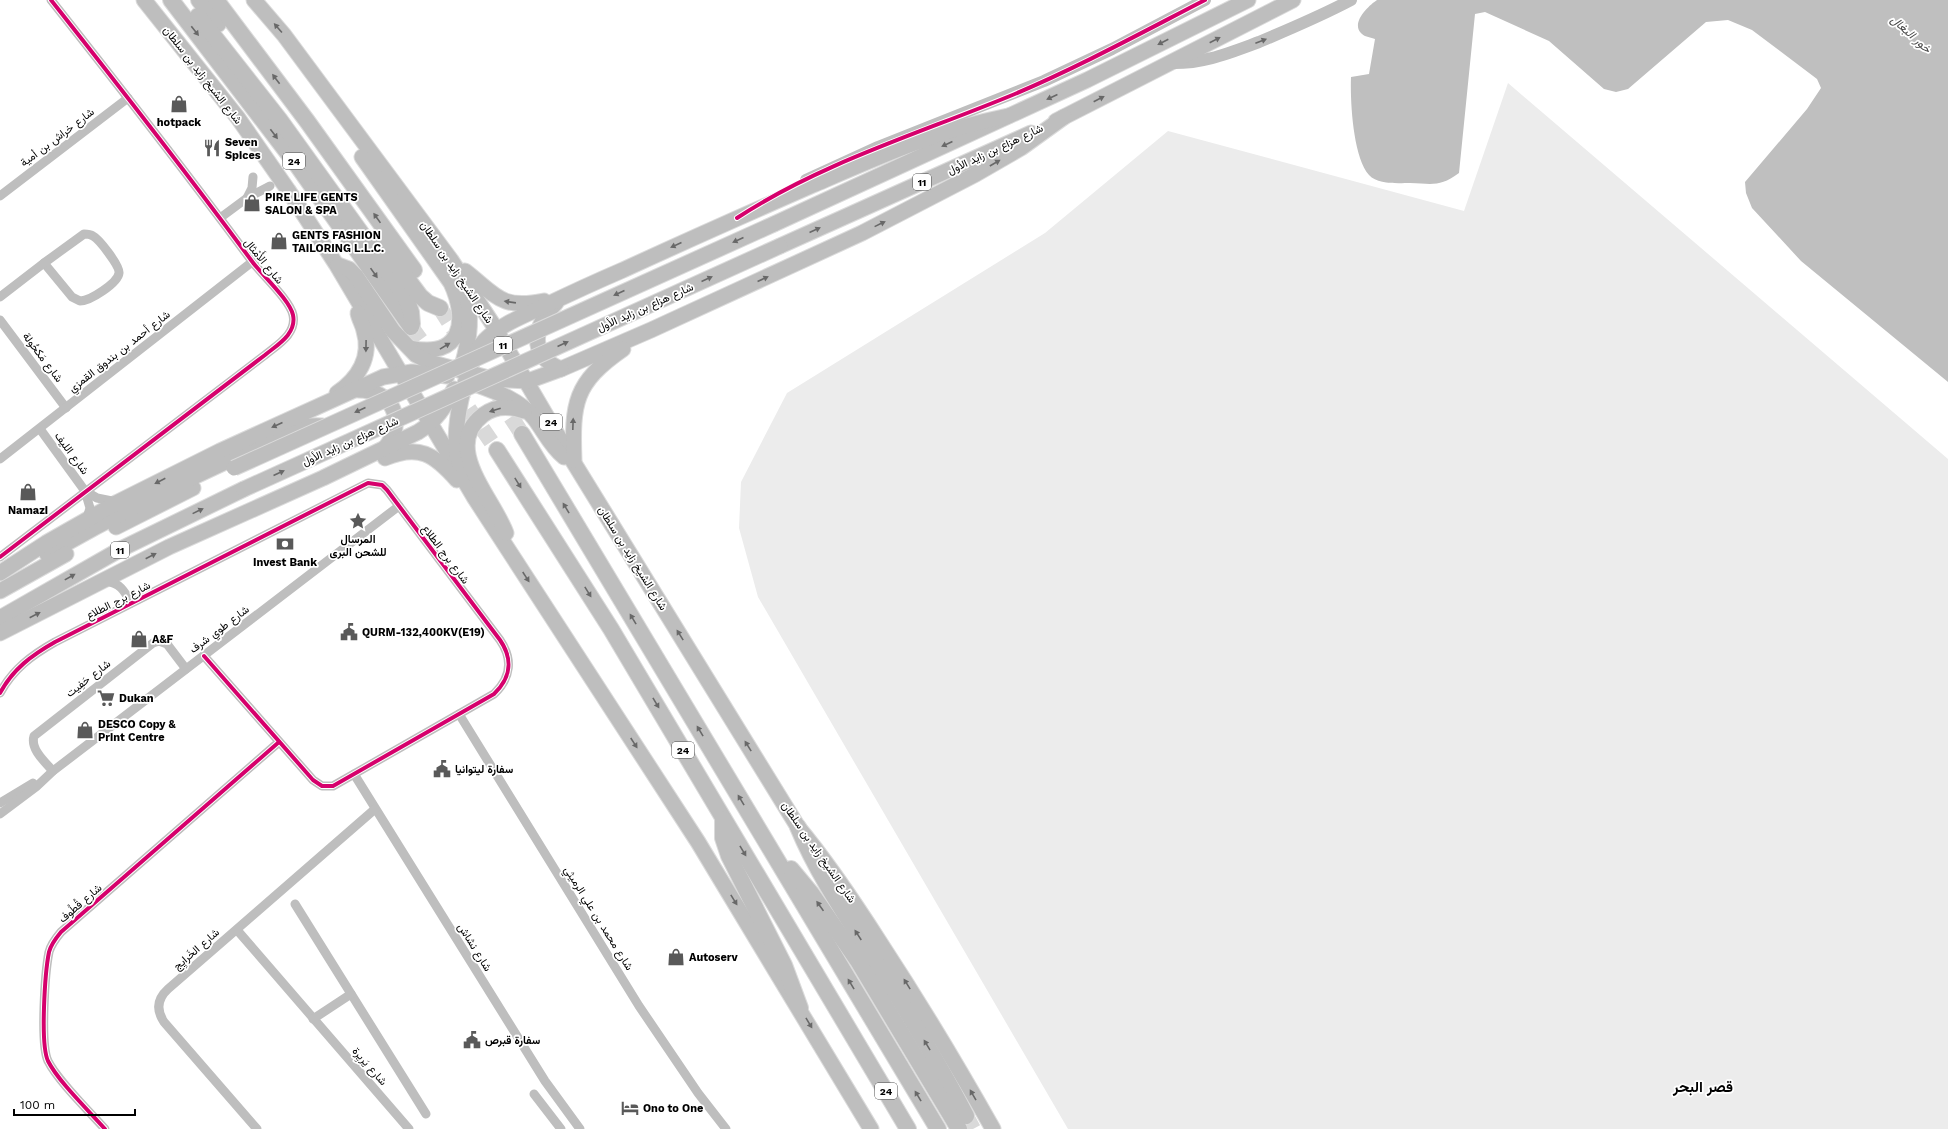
<svg xmlns="http://www.w3.org/2000/svg" width="1948" height="1129" font-family="'Work Sans',Vazirmatn,sans-serif">
  <style>
    .green { fill: #ececec }
    .water { fill: #bfbfbf }
    .lines { fill: none; stroke-linecap: round; stroke-linejoin: round }
    .trunk-tunnel { stroke: #d9d9d9; stroke-width: 16; stroke-dasharray: 16 8; stroke-linecap: butt }
    .primary-casing { stroke: #dbdbdb; stroke-width: 17 }
    .trunk-casing { stroke: #dbdbdb; stroke-width: 18 }
    .minor { stroke: #bebebe; stroke-width: 9 }
    .tertiary { stroke: #bebebe; stroke-width: 12 }
    .primary { stroke: #bebebe; stroke-width: 15 }
    .trunk { stroke: #bebebe; stroke-width: 16 }
    .primary-bridge-casing { stroke: #dbdbdb; stroke-width: 17; stroke-linecap: butt }
    .primary-bridge { stroke: #bebebe; stroke-width: 15 }
    .cycleway-casing { stroke: #fff; stroke-width: 6 }
    .cycleway { stroke: #d6006c; stroke-width: 4 }
    .oneway { fill: #686868 }
    .labels { text-anchor: middle; stroke-width: 3.5; stroke-linejoin: round; paint-order: stroke }
    .shield { fill: #fff; stroke: #4c4c4c; stroke-width: 1 }
    .shield-label { font-size: 10px; font-weight: bold; fill: #000 }
    .street-label { font-size: 11px; fill: #000; stroke: #fff }
    .poi-label { font-size: 11px; font-weight: bold; fill: #000; stroke: #fff; text-anchor: start }
    .water-label { font-size: 12px; font-style: italic; fill: #444; stroke: #fff }
    .district-label { font-size: 15px; font-weight: bold; fill: #000; stroke: #fff }
  </style>
  <rect width="100%" height="100%" fill="#fff"/>
  <polygon class="green" points="1508,83 1948,459 1948,1129 1068,1129 758,597 739,528 741,482 787,393 1045,233 1168,131 1464,211"/>
  <path class="water" d="M1377,0H1948V382L1801,261L1752,208L1746,193L1745,182L1807,109L1821,88L1817,79L1752,30L1728,20L1706,22L1628,89L1616,92L1604,89L1549,41L1485,12L1475,14L1459,173C1440,187 1433,184 1410,183C1399,183 1378,185 1369,175C1353,158 1350,100 1351,77L1369,74L1375,39C1372,38 1368,37 1365,36C1347,26 1368,6 1377,0Z"/>
  <g class="lines">
    <g class="trunk-tunnel">
      <polyline points="440,308 463,344"/>
      <polyline points="411,327 434,359"/>
      <polyline points="455,389 497,450"/>
      <polyline points="498,397 522,434"/>
      <polyline points="966,1116 973,1129"/>
    </g>
    <g class="primary-casing">
      <g id="primary">
        <polyline points="144,0 238,118 288,190 336,264 474,497 698,842 871,1129"/>
        <path d="M254,0L284,35L451,260L492,323L574,463L798,827C828,863 854,902 879,941C919,1002 957,1065 993,1129"/>
        <polyline points="1056,121 1293,0"/>
        <path d="M362,157L451,283C469,322 461,359 410,348"/>
        <polyline points="774,224 1087,80 1248,0"/>
        <polyline points="780,246 1031,133"/>
        <polyline points="338,265 349,269 356,276 393,331 416,355 429,362 492,379 528,381 561,369 651,330 862,233 976,174 1021,148 1064,117"/>
        <path d="M465,271C496,295 500,310 544,301"/>
        <path d="M556,303C534,325 527,355 561,369"/>
        <path d="M462,366C470,338 473,314 464,286"/>
        <path d="M472,383C494,391 519,399 534,418C544,431 551,447 564,457"/>
        <path d="M358,390C393,390 407,421 385,448"/>
        <path d="M337,393C358,379 372,357 364,331C363,325 359,319 358,313"/>
        <path d="M385,458C419,444 434,454 457,480"/>
        <path d="M574,460C572,403 574,383 623,349"/>
        <path d="M460,464C448,439 466,360 485,340C500,325 521,317 540,308C567,295 595,282 623,270C686,241 749,213 813,185C878,157 938,130 1008,116"/>
        <polyline points="116,527 193,488"/>
        <path d="M506,533C494,499 441,447 483,415C495,406 510,406 524,411"/>
        <path d="M47,554C114,516 181,482 251,450C273,441 298,423 322,426"/>
        <polyline points="0,573 46,543 118,502 220,451 383,377 412,372 447,376"/>
        <polyline points="0,591 66,554"/>
        <polyline points="0,618 121,549 244,489"/>
        <path d="M0,633L169,547L323,478L418,432C436,421 445,407 454,389"/>
      </g>
    </g>
    <g class="trunk-casing">
      <g id="trunk">
        <polyline points="171,0 297,165 411,327"/>
        <polyline points="199,0 218,24"/>
        <polyline points="216,0 307,121 414,270"/>
        <polyline points="198,16 279,119 361,233 406,298 411,312 412,324"/>
        <polyline points="382,245 420,296 428,303 440,308"/>
        <polyline points="522,434 938,1129"/>
        <polyline points="497,450 611,629 908,1129"/>
        <polyline points="723,819 723,838 729,856 784,965 800,1008"/>
        <path d="M798,827C817,873 845,914 872,956C905,1008 938,1061 966,1116"/>
        <polyline points="791,869 811,893 858,961 959,1129"/>
      </g>
    </g>
    <g class="minor">
      <polyline points="0,196 128,98"/>
      <polyline points="247,198 252,188 253,177"/>
      <polyline points="220,218 247,198 270,186"/>
      <path d="M84,234C87,234 90,234 93,236C99,239 120,266 119,273C118,283 90,301 80,301L72,297L44,263Z"/>
      <polyline points="0,297 44,263"/>
      <polyline points="0,320 66,408"/>
      <polyline points="40,429 85,491 90,508 87,518"/>
      <polyline points="0,459 252,262"/>
      <polyline points="85,491 97,498 117,502"/>
      <path d="M0,557L265,355C277,345 297,334 293,315C290,300 261,274 251,260C186,172 119,86 51,0"/>
      <path d="M105,581C120,583 124,590 131,603"/>
      <path d="M0,693C13,669 32,655 55,642L368,483L382,485L387,490L500,640C513,659 511,678 494,694L333,786H322L313,780L204,656"/>
      <polyline points="459,714 639,1006 698,1093 726,1129"/>
      <path d="M53,771C45,762 30,749 34,736L153,643L159,641L167,644L186,669"/>
      <polyline points="354,774 545,1081 580,1129"/>
      <polyline points="0,803 33,783"/>
      <polyline points="0,814 36,787 53,771 399,506"/>
      <polyline points="295,904 426,1114"/>
      <polyline points="237,930 409,1129"/>
      <polyline points="313,1019 351,994"/>
      <polyline points="534,1094 561,1129"/>
      <path d="M105,1129C89,1111 58,1081 48,1061C40,1044 45,972 49,952C51,944 56,938 61,932L279,742"/>
      <path d="M257,1129L164,1022C156,1010 157,999 168,989L375,809"/>
    </g>
    <g class="tertiary">
      <path d="M1170,63C1203,64 1229,53 1259,42C1290,29 1321,16 1351,0"/>
      <polyline points="806,180 878,147 1044,81 1112,49 1205,0"/>
    </g>
    <use href="#primary" class="primary"/>
    <use href="#trunk" class="trunk"/>
    <g class="primary-bridge-casing">
      <g id="primary-bridge">
        <polyline points="234,468 774,224"/>
        <polyline points="244,489 780,246"/>
      </g>
    </g>
    <use href="#primary-bridge" class="primary-bridge"/>
    <g class="cycleway-casing">
      <g id="cycleway">
        <path d="M737,218C821,163 918,134 1010,96C1077,68 1141,33 1205,0"/>
        <path d="M0,557L265,355C277,345 297,334 293,315C290,300 261,274 251,260C186,172 119,86 51,0"/>
        <path d="M0,693C13,669 32,655 55,642L368,483L382,485L387,490L500,640C513,659 511,678 494,694L333,786H322L313,780L204,656"/>
        <path d="M105,1129C89,1111 58,1081 48,1061C40,1044 45,972 49,952C51,944 56,938 61,932L279,742"/>
      </g>
    </g>
    <use href="#cycleway" class="cycleway"/>
  </g>
  <defs><path id="oneway-solid" d="M-6-.8H1V-3.2L6.5 0L1 3.2V.8H-6Z"/></defs>
  <g class="oneway">
    <use href="#oneway-solid" transform="translate(278 28) rotate(-131)"/>
    <use href="#oneway-solid" transform="translate(195 31) rotate(52)"/>
    <use href="#oneway-solid" transform="translate(1215 40) rotate(-27)"/>
    <use href="#oneway-solid" transform="translate(1261 41) rotate(-21)"/>
    <use href="#oneway-solid" transform="translate(1163 42) rotate(153)"/>
    <use href="#oneway-solid" transform="translate(276 79) rotate(-127)"/>
    <use href="#oneway-solid" transform="translate(1052 97) rotate(155)"/>
    <use href="#oneway-solid" transform="translate(1099 99) rotate(-27)"/>
    <use href="#oneway-solid" transform="translate(274 134) rotate(53)"/>
    <use href="#oneway-solid" transform="translate(947 144) rotate(155)"/>
    <use href="#oneway-solid" transform="translate(995 163) rotate(-30)"/>
    <use href="#oneway-solid" transform="translate(377 218) rotate(-125)"/>
    <use href="#oneway-solid" transform="translate(880 224) rotate(-26)"/>
    <use href="#oneway-solid" transform="translate(815 230) rotate(-24)"/>
    <use href="#oneway-solid" transform="translate(738 240) rotate(156)"/>
    <use href="#oneway-solid" transform="translate(676 245) rotate(156)"/>
    <use href="#oneway-solid" transform="translate(374 273) rotate(55)"/>
    <use href="#oneway-solid" transform="translate(707 279) rotate(-24)"/>
    <use href="#oneway-solid" transform="translate(763 279) rotate(-25)"/>
    <use href="#oneway-solid" transform="translate(619 293) rotate(156)"/>
    <use href="#oneway-solid" transform="translate(510 302) rotate(-172)"/>
    <use href="#oneway-solid" transform="translate(563 344) rotate(-24)"/>
    <use href="#oneway-solid" transform="translate(366 346) rotate(91)"/>
    <use href="#oneway-solid" transform="translate(445 346) rotate(-31)"/>
    <use href="#oneway-solid" transform="translate(360 410) rotate(156)"/>
    <use href="#oneway-solid" transform="translate(495 410) rotate(162)"/>
    <use href="#oneway-solid" transform="translate(573 424) rotate(-88)"/>
    <use href="#oneway-solid" transform="translate(277 425) rotate(156)"/>
    <use href="#oneway-solid" transform="translate(279 473) rotate(-24)"/>
    <use href="#oneway-solid" transform="translate(160 481) rotate(153)"/>
    <use href="#oneway-solid" transform="translate(518 483) rotate(58)"/>
    <use href="#oneway-solid" transform="translate(566 508) rotate(-121)"/>
    <use href="#oneway-solid" transform="translate(198 511) rotate(-26)"/>
    <use href="#oneway-solid" transform="translate(151 556) rotate(-27)"/>
    <use href="#oneway-solid" transform="translate(70 577) rotate(-29)"/>
    <use href="#oneway-solid" transform="translate(526 577) rotate(57)"/>
    <use href="#oneway-solid" transform="translate(588 592) rotate(58)"/>
    <use href="#oneway-solid" transform="translate(35 615) rotate(-27)"/>
    <use href="#oneway-solid" transform="translate(633 619) rotate(-121)"/>
    <use href="#oneway-solid" transform="translate(680 635) rotate(-122)"/>
    <use href="#oneway-solid" transform="translate(656 703) rotate(59)"/>
    <use href="#oneway-solid" transform="translate(700 731) rotate(-121)"/>
    <use href="#oneway-solid" transform="translate(634 743) rotate(57)"/>
    <use href="#oneway-solid" transform="translate(748 746) rotate(-122)"/>
    <use href="#oneway-solid" transform="translate(741 800) rotate(-121)"/>
    <use href="#oneway-solid" transform="translate(743 851) rotate(59)"/>
    <use href="#oneway-solid" transform="translate(734 900) rotate(58)"/>
    <use href="#oneway-solid" transform="translate(820 906) rotate(-125)"/>
    <use href="#oneway-solid" transform="translate(858 935) rotate(-123)"/>
    <use href="#oneway-solid" transform="translate(851 984) rotate(-121)"/>
    <use href="#oneway-solid" transform="translate(907 984) rotate(-122)"/>
    <use href="#oneway-solid" transform="translate(809 1023) rotate(59)"/>
    <use href="#oneway-solid" transform="translate(927 1045) rotate(-121)"/>
    <use href="#oneway-solid" transform="translate(973 1095) rotate(-120)"/>
    <use href="#oneway-solid" transform="translate(918 1096) rotate(-121)"/>
  </g>
  <defs>
    <g id="shop-bare" transform="scale(1.38)"><path d="M-5-2.5h2.3a2.7 3.5 0 0 1 5.4 0H5L5.5 6h-11ZM-1.5-2.5h3a1.5 2.3 0 0 0-3 0Z" fill="#595959" stroke="#fff" stroke-width="2.5" paint-order="stroke"/></g>
    <g id="restaurant-bare" transform="scale(1.38)"><path d="M-5-6h1v4h1v-4h1v4h1v-4h1v5L-1.5 .5V6h-2V.5L-5-1ZM5-6V6H3V1.5H1.5Q1.5-4 5-6Z" fill="#595959" stroke="#fff" stroke-width="2.5" paint-order="stroke"/></g>
    <g id="sight-bare" transform="scale(1.38)"><path d="M0-6L1.8-2.2L6-1.7L2.9 1.2L3.7 5.4L0 3.3L-3.7 5.4L-2.9 1.2L-6-1.7L-1.8-2.2Z" fill="#595959" stroke="#fff" stroke-width="2.5" paint-order="stroke"/></g>
    <g id="bank-bare" transform="scale(1.38)"><path d="M-6-4H6V4H-6ZM0-2.3a2.3 2.3 0 1 0 0 4.6a2.3 2.3 0 1 0 0-4.6Z" fill="#595959" stroke="#fff" stroke-width="2.5" paint-order="stroke"/></g>
    <g id="civic-bare" transform="scale(1.38)"><path d="M-.6-6.5H3V-4.5H.6V-3L4-1V1h2V6H-6V1h2V-1L-.6-3ZM-1.2 2.5V6h2.4V2.5Z" fill="#595959" stroke="#fff" stroke-width="2.5" paint-order="stroke"/></g>
    <g id="supermarket-bare" transform="scale(1.38)"><path d="M-6-5.5h2.5l.6 2H6L4.5 2H-2.5L-4.4-4H-6ZM-1.5 3.2a1.3 1.3 0 1 0 .1 0ZM3 3.2a1.3 1.3 0 1 0 .1 0Z" fill="#595959" stroke="#fff" stroke-width="2.5" paint-order="stroke"/></g>
    <g id="hotel-bare" transform="scale(1.38)"><path d="M-6-4.5h1.5V1H6V5H4.5V3h-9V5H-6ZM-4 0a1.8 1.8 0 1 1 3.6 0ZM.5 0V-2.5h3Q6-2.5 6 0Z" fill="#595959" stroke="#fff" stroke-width="2.5" paint-order="stroke"/></g>
  </defs>
  <g fill-rule="evenodd">
    <use href="#shop-bare" x="179" y="104"/>
    <use href="#restaurant-bare" x="212" y="148"/>
    <use href="#shop-bare" x="252" y="203"/>
    <use href="#shop-bare" x="279" y="241"/>
    <use href="#shop-bare" x="28" y="492"/>
    <use href="#sight-bare" x="358" y="521"/>
    <use href="#bank-bare" x="285" y="544"/>
    <use href="#civic-bare" x="349" y="632"/>
    <use href="#shop-bare" x="139" y="639"/>
    <use href="#supermarket-bare" x="106" y="698"/>
    <use href="#shop-bare" x="85" y="730"/>
    <use href="#civic-bare" x="442" y="769"/>
    <use href="#shop-bare" x="676" y="957"/>
    <use href="#civic-bare" x="472" y="1040"/>
    <use href="#hotel-bare" x="630" y="1108"/>
  </g>
  <g class="labels">
    <g class="shield">
      <rect x="283" y="153" width="22" height="16" rx="3"/>
      <rect x="913" y="174" width="18" height="16" rx="3"/>
      <rect x="494" y="337" width="18" height="16" rx="3"/>
      <rect x="540" y="414" width="22" height="16" rx="3"/>
      <rect x="111" y="542" width="18" height="16" rx="3"/>
      <rect x="672" y="742" width="22" height="16" rx="3"/>
      <rect x="875" y="1083" width="22" height="16" rx="3"/>
    </g>
    <g class="shield-label">
      <text x="294" y="165">24</text>
      <text x="922" y="186">11</text>
      <text x="503" y="349">11</text>
      <text x="551" y="426">24</text>
      <text x="120" y="554">11</text>
      <text x="683" y="754">24</text>
      <text x="886" y="1095">24</text>
    </g>
    <g class="street-label">
      <text transform="translate(203 75) rotate(52)" y="4">شارع الشيخ زايد بن سلطان</text>
      <text transform="translate(57 137) rotate(-37)" y="4">شارع خراش بن أمية</text>
      <text transform="translate(995 149) rotate(-25)" y="4">شارع هزاع بن زايد الأول</text>
      <text transform="translate(264 261) rotate(51)" y="4">شارع الأَمْثال</text>
      <text transform="translate(457 272) rotate(56)" y="4">شارع الشيخ زايد بن سلطان</text>
      <text transform="translate(645 307) rotate(-24)" y="4">شارع هزاع بن زايد الأول</text>
      <text transform="translate(119 351) rotate(-38)" y="4">شارع أحمد بن بندوق القمزي</text>
      <text transform="translate(43 357) rotate(53)" y="4">شارع مَكحُولة</text>
      <text transform="translate(350 441) rotate(-24)" y="4">شارع هزاع بن زايد الأول</text>
      <text transform="translate(72 453) rotate(54)" y="4">شارع الليف</text>
      <text transform="translate(446 554) rotate(53)" y="4">شارع برج الطلاع</text>
      <text transform="translate(633 558) rotate(58)" y="4">شارع الشيخ زايد بن سلطان</text>
      <text transform="translate(118 600) rotate(-27)" y="4">شارع برج الطلاع</text>
      <text transform="translate(219 629) rotate(-37)" y="4">شارع طوي شرف</text>
      <text transform="translate(88 678) rotate(-38)" y="4">شارع حَفِيت</text>
      <text transform="translate(819 852) rotate(55)" y="4">شارع الشيخ زايد بن سلطان</text>
      <text transform="translate(80 903) rotate(-41)" y="4">شارع قُطُوف</text>
      <text transform="translate(599 918) rotate(58)" y="4">شارع محمد بن علي الرميثي</text>
      <text transform="translate(475 947) rotate(58)" y="4">شارع نشاش</text>
      <text transform="translate(196 949) rotate(-41)" y="4">شارع الخَرايِج</text>
      <text transform="translate(370 1066) rotate(49)" y="4">شارع يَريِرة</text>
    </g>
    <g class="poi-label">
      <text x="179" y="126" text-anchor="middle">hotpack</text>
      <text x="225" y="146">Seven<tspan x="225" dy="13">Spices</tspan></text>
      <text x="265" y="201">PIRE LIFE GENTS<tspan x="265" dy="13">SALON &amp; SPA</tspan></text>
      <text x="292" y="239">GENTS FASHION<tspan x="292" dy="13">TAILORING L.L.C.</tspan></text>
      <text x="28" y="514" text-anchor="middle">Namazi</text>
      <text x="358" y="543" text-anchor="middle">المرسال<tspan x="358" dy="13">للشحن البرى</tspan></text>
      <text x="285" y="566" text-anchor="middle">Invest Bank</text>
      <text x="362" y="636">QURM-132,400KV(E19)</text>
      <text x="152" y="643">A&amp;F</text>
      <text x="119" y="702">Dukan</text>
      <text x="98" y="728">DESCO Copy &amp;<tspan x="98" dy="13">Print Centre</tspan></text>
      <text x="455" y="773">سفارة ليتوانيا</text>
      <text x="689" y="961">Autoserv</text>
      <text x="485" y="1044">سفارة قبرص</text>
      <text x="643" y="1112">Ono to One</text>
    </g>
    <g class="water-label">
      <text transform="translate(1911 34) rotate(42)" y="4">خور البغال</text>
    </g>
    <g class="district-label">
      <text x="1703" y="1092">قصر البحر</text>
    </g>
  </g>
  <path d="M14 1109v6h121v-6" fill="none" stroke="#000000" stroke-width="2"/>
  <text x="20" y="1109" font-size="12" fill="#000000" stroke="#ffffff" stroke-width="3" paint-order="stroke">100 m</text>
</svg>
